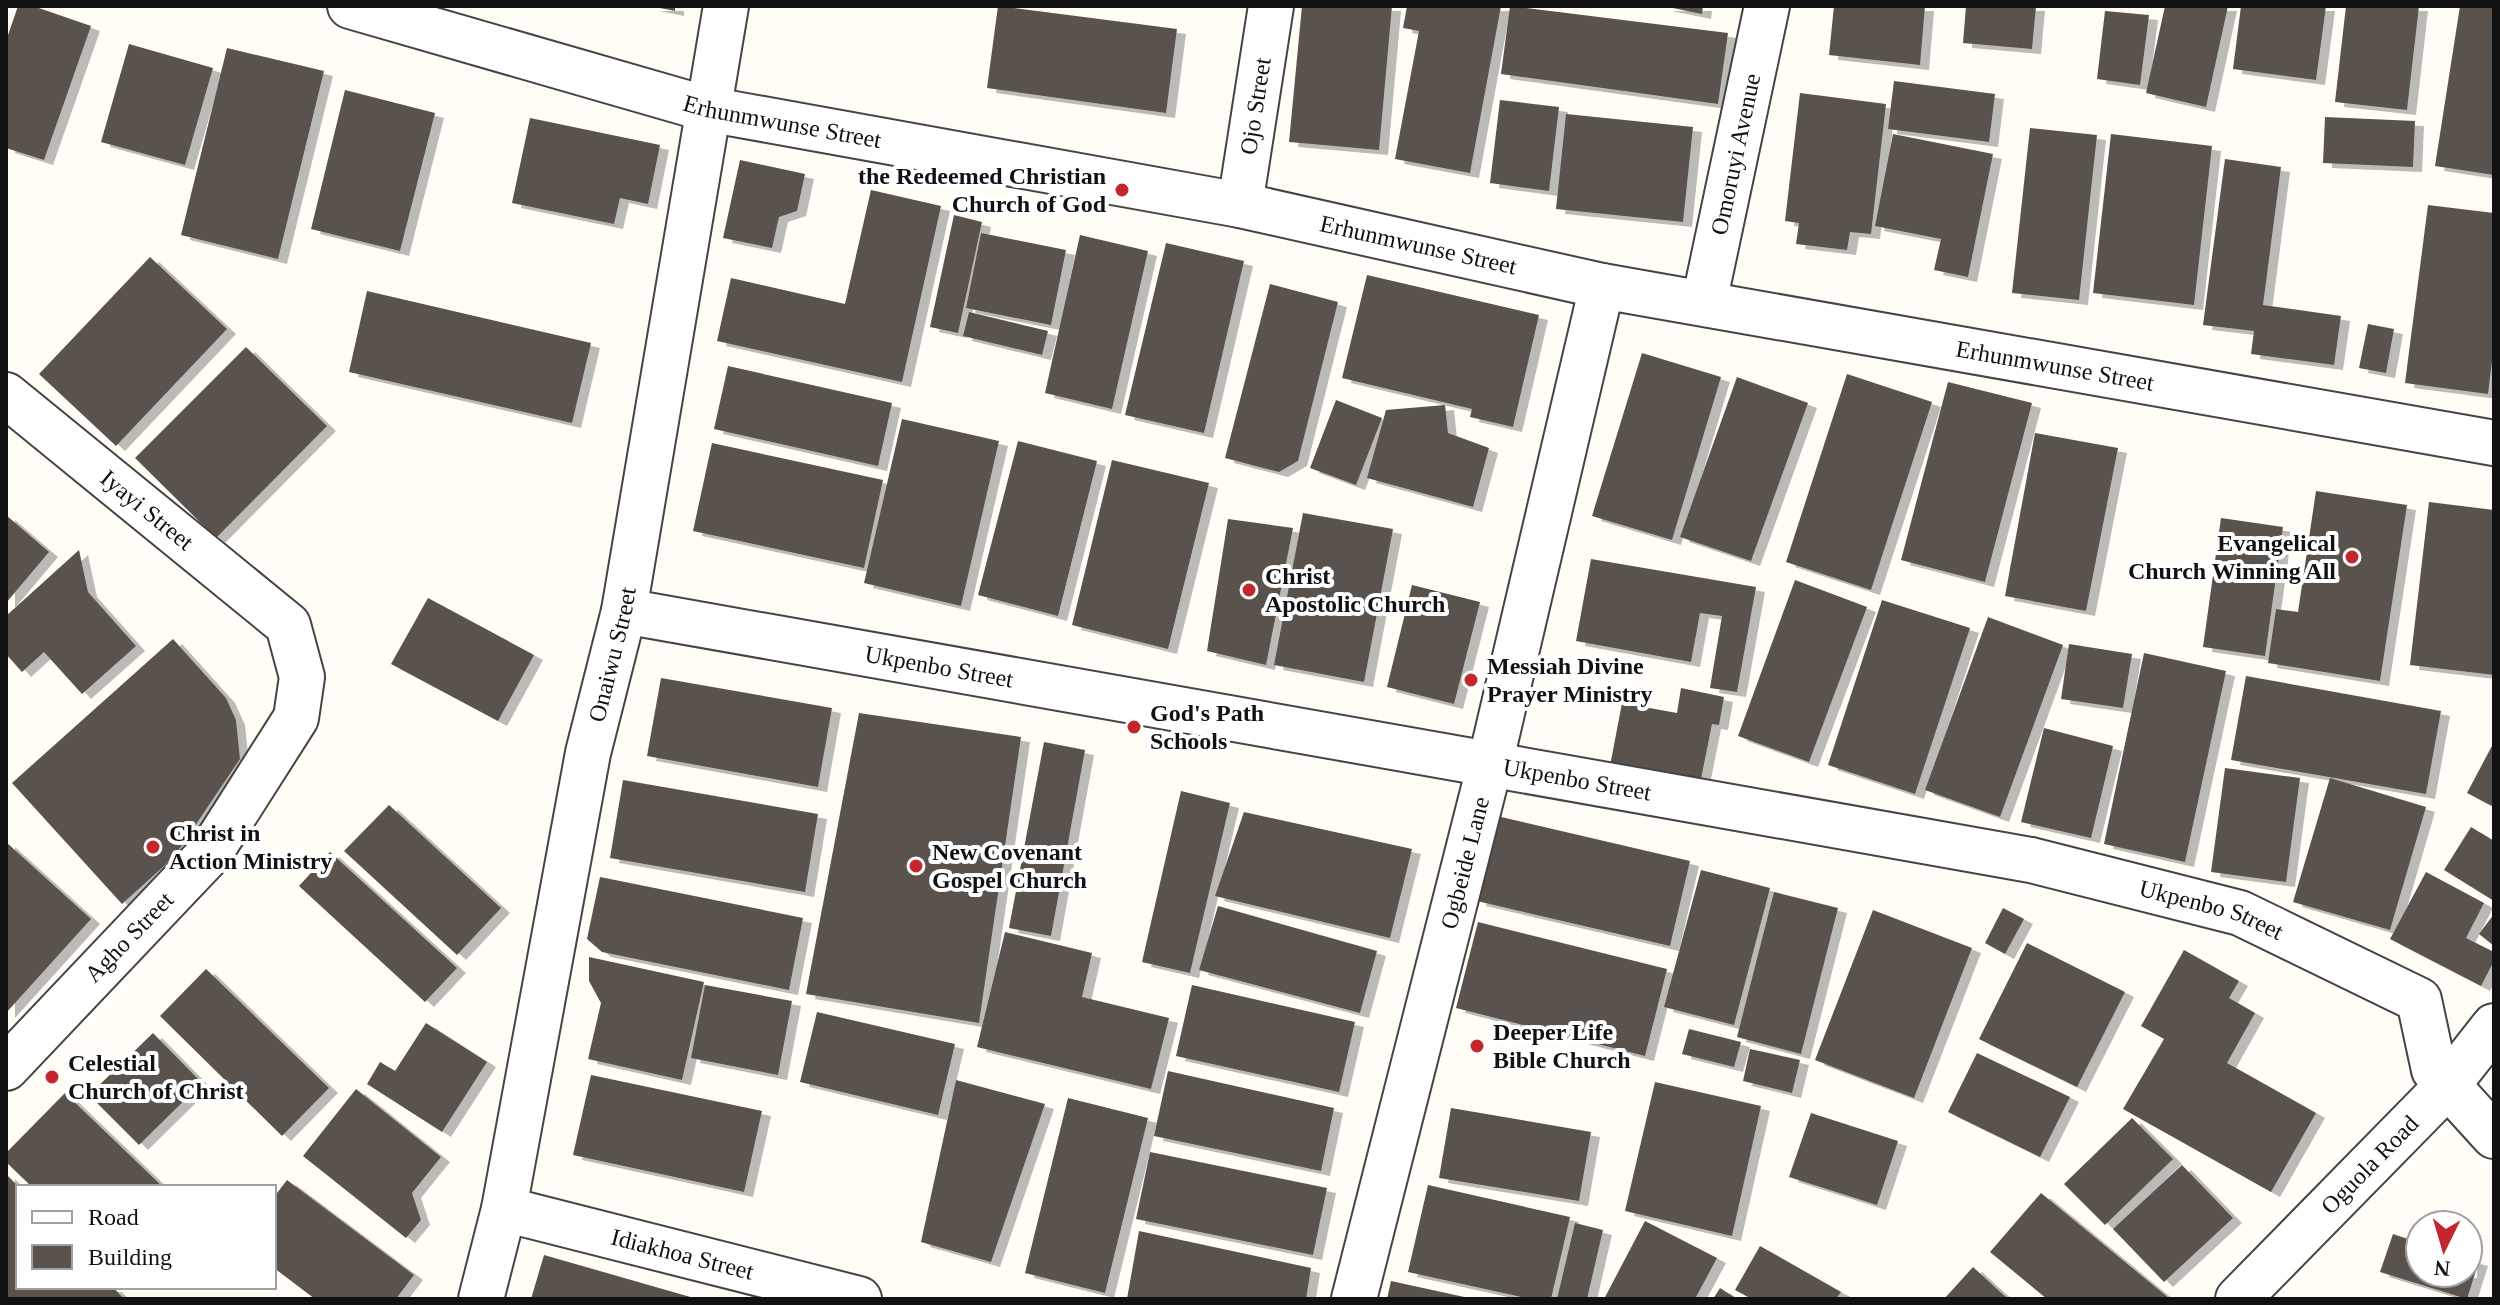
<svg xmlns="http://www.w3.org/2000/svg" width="2500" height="1305" font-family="Georgia,serif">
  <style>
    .building { fill: #5a524d; filter: url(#shadow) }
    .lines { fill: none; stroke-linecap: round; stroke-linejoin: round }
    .minor-casing { stroke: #444; stroke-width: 48 }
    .minor { stroke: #fff; stroke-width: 44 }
    .poi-dot { fill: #c4262e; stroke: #fff; stroke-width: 3 }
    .labels { text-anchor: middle; stroke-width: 8; stroke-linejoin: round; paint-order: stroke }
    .street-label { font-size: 24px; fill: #111; stroke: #fff }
    .poi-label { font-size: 24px; font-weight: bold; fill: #111; stroke: #fff; text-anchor: start }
  </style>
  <defs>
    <filter id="shadow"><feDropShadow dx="9" dy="5" stdDeviation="0" flood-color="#0004"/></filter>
  </defs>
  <rect width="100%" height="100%" fill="#fffdf5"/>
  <g class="building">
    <polygon points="18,6 33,6 91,26 44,160 6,148 6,41"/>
    <polygon points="650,6 675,6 675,11"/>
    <polygon points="998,6 1177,29 1166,113 987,88"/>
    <polygon points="1302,6 1392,6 1379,150 1289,142"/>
    <polygon points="1407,6 1501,6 1470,173 1395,159 1419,31 1403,28"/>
    <polygon points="1510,6 1728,33 1718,104 1501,74"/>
    <polygon points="1663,6 1703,6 1702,14"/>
    <polygon points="1834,6 1925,6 1920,65 1829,55"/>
    <polygon points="1966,6 2036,6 2032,49 1963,43"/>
    <polygon points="2165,6 2228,6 2206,107 2146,93"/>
    <polygon points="2241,6 2326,6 2316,80 2233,69"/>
    <polygon points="2346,6 2419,6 2407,110 2335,102"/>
    <polygon points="2460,6 2494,6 2494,175 2435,166"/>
    <polygon points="2105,11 2149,15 2140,85 2097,79"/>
    <polygon points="129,44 213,68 185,165 101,142"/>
    <polygon points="227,48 324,71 278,259 181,235"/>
    <polygon points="1894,81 1995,94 1989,142 1888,129"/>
    <polygon points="345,90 435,113 400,251 311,229"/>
    <polygon points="1800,93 1886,104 1871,234 1850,232 1847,250 1796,244 1799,223 1785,221"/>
    <polygon points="1500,100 1559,107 1549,191 1490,183"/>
    <polygon points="1566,114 1693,127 1683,222 1556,209"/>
    <polygon points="2325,117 2415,121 2413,167 2323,163"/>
    <polygon points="530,118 660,145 648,204 620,198 614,224 512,203"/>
    <polygon points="2030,128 2097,135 2079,300 2012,293"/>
    <polygon points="1893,134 1993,154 1968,277 1934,270 1941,239 1875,226"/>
    <polygon points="2111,134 2212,146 2194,305 2093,293"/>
    <polygon points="2225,159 2281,167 2263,305 2341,316 2334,365 2251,354 2254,331 2203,325"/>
    <polygon points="740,160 805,174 797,211 779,217 772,248 723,238"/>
    <polygon points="871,190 941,206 902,382 717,341 731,278 845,304"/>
    <polygon points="2428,205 2494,213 2494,345 2488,394 2405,383"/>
    <polygon points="954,215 982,222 958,333 930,327"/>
    <polygon points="981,233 1066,250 1051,325 966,308"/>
    <polygon points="1080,235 1148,251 1112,409 1045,393"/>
    <polygon points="1166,243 1244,261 1204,433 1125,415"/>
    <polygon points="150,257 227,329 116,446 39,374"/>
    <polygon points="1367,275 1539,315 1513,427 1470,417 1472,409 1342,378"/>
    <polygon points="1270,284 1338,302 1298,461 1279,472 1225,458"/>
    <polygon points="367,291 591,343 572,423 349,372"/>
    <polygon points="969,312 1048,331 1042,355 963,336"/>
    <polygon points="2368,324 2394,329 2386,373 2359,368"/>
    <polygon points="246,347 327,426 216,538 135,458"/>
    <polygon points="1642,353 1721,377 1672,540 1592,516"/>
    <polygon points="728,366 892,403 878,466 714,429"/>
    <polygon points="1847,374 1932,402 1871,590 1786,562"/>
    <polygon points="1737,377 1808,403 1751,561 1680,537"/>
    <polygon points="1948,382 2032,403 1985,582 1901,560"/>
    <polygon points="1336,400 1382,418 1356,485 1310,468"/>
    <polygon points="1445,405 1448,433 1489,448 1473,507 1367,478 1386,410"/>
    <polygon points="902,419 999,441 961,606 864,583"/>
    <polygon points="2035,433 2118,448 2086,611 2005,596"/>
    <polygon points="1018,441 1097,461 1058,616 978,595"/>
    <polygon points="712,443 883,480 864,568 693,531"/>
    <polygon points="1112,460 1209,483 1168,649 1072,625"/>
    <polygon points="2316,491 2407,505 2380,681 2268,663 2276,609 2298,612"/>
    <polygon points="2429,502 2494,510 2494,675 2410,665"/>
    <polygon points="1303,513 1393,529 1364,682 1274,665"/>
    <polygon points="6,515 49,552 6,603"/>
    <polygon points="2221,518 2283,527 2265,656 2203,647"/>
    <polygon points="1228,519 1293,528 1266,665 1207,651"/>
    <polygon points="79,550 88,592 136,646 82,694 44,652 22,672 6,654 6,616"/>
    <polygon points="1591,559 1756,587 1737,692 1710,688 1722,616 1700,613 1691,662 1576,641"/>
    <polygon points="1795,580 1867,607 1809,762 1738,736"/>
    <polygon points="1412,585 1480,602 1454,704 1387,687"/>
    <polygon points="428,598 534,655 498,721 391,664"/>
    <polygon points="1882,600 1970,628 1915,794 1828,765"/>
    <polygon points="1988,617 2063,645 2000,817 1925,790"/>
    <polygon points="173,639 226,698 236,720 240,759 174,857 122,904 12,783"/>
    <polygon points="2069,644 2132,654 2123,708 2061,699"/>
    <polygon points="2144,653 2226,671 2185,862 2104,844"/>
    <polygon points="2246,676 2441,711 2426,794 2231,760"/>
    <polygon points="661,678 832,708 818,787 647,756"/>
    <polygon points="1681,688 1724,697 1719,725 1712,724 1700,784 1610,766 1622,703 1677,713"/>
    <polygon points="859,713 1021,737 979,1023 806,994"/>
    <polygon points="2044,728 2113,746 2091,838 2021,822"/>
    <polygon points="1044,742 1085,750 1051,936 1009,928"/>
    <polygon points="2494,742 2494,807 2467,793"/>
    <polygon points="2225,768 2300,778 2286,882 2211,872"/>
    <polygon points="2330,778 2426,807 2390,930 2293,902"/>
    <polygon points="623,780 818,814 805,892 610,858"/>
    <polygon points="1181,791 1230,803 1190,973 1142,962"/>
    <polygon points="389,805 501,908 457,955 344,851"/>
    <polygon points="1244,812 1412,849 1390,938 1215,896"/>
    <polygon points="1497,816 1690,861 1670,946 1477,901"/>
    <polygon points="2471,827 2494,841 2494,901 2444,870"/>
    <polygon points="6,842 91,919 6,1013"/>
    <polygon points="330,852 457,968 425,1002 299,886"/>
    <polygon points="1701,870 1770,888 1734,1025 1664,1007"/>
    <polygon points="2426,872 2484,903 2466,938 2494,952 2494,961 2481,986 2390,939"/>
    <polygon points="600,877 803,918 789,990 602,952 587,939"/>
    <polygon points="1774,892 1838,908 1801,1054 1737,1037"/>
    <polygon points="1218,906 1377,951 1360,1013 1199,970"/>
    <polygon points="2003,908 2024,919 2005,954 1985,943"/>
    <polygon points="1873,910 1972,948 1914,1098 1815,1060"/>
    <polygon points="2494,914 2494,946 2479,934"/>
    <polygon points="1478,922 1667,969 1645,1056 1456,1008"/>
    <polygon points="1005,932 1092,953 1082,997 1169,1018 1151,1089 977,1047"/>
    <polygon points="2027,943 2125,992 2077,1087 1979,1039"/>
    <polygon points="2184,950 2239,981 2229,998 2255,1013 2227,1063 2316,1113 2271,1192 2123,1109 2164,1039 2141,1026"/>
    <polygon points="589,957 704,982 682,1080 588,1059 601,1003 589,981"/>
    <polygon points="206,969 329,1088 282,1136 160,1016"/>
    <polygon points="705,985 792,1001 778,1075 691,1058"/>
    <polygon points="1192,985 1355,1022 1339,1092 1176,1056"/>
    <polygon points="817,1012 955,1044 938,1115 800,1082"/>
    <polygon points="426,1023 487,1062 442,1132 367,1084 380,1062 395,1071"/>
    <polygon points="1689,1029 1741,1042 1734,1067 1682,1054"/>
    <polygon points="153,1033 202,1083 139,1145 89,1095"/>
    <polygon points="1750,1049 1800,1060 1792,1093 1743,1081"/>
    <polygon points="1977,1053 2070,1097 2040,1157 1948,1112"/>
    <polygon points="1168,1071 1334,1108 1321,1171 1154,1136"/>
    <polygon points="591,1075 762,1111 744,1192 573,1155"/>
    <polygon points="956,1080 1045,1104 991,1262 921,1242"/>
    <polygon points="1655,1082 1761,1106 1732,1236 1625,1211"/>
    <polygon points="356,1089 441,1157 412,1193 421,1220 406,1238 303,1156"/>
    <polygon points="65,1093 163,1187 32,1187 6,1162 6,1153"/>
    <polygon points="1068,1098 1148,1118 1105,1293 1025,1273"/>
    <polygon points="1451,1108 1591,1132 1579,1201 1439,1178"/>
    <polygon points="1811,1113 1898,1141 1877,1205 1789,1177"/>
    <polygon points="2132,1118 2173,1159 2105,1225 2064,1184"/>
    <polygon points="1150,1152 1327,1188 1313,1255 1136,1219"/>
    <polygon points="2182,1165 2233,1218 2164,1282 2113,1229"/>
    <polygon points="6,1174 18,1186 18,1287 113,1287 124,1299 6,1299"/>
    <polygon points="287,1180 414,1275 396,1299 315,1299 274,1268 274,1197"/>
    <polygon points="1428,1185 1570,1217 1551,1299 1530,1299 1408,1272"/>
    <polygon points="2041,1193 2170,1299 2047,1299 1990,1252"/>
    <polygon points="1645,1221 1717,1258 1695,1299 1604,1299"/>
    <polygon points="1575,1223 1603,1230 1587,1299 1557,1299"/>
    <polygon points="1139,1231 1311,1268 1306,1299 1127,1299"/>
    <polygon points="2393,1234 2420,1243 2420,1273 2468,1273 2468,1258 2479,1261 2467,1299 2380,1272"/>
    <polygon points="1760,1246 1841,1292 1836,1299 1752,1299 1735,1290"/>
    <polygon points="544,1255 694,1298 694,1299 531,1299"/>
    <polygon points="1973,1267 2008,1299 1944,1299"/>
    <polygon points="1391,1281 1469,1298 1469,1299 1387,1299"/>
    <polygon points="1720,1288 1737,1299 1713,1299"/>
  </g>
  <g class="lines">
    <g class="minor-casing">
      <g id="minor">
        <path id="s1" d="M350,6L707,109L1240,205L1602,286L2494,443"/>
        <path id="s2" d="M1240,205L1271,6"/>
        <path id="s3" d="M1704,303L1767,6"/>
        <path id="s4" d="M6,395L288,625L302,677L296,718L210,853L6,1068"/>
        <path id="s5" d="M624,611L2031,860L2240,913L2419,1000L2434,1070L2494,1136"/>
        <path id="s6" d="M504,1209L859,1299"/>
        <path id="s7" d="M481,1299L504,1209L588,753L624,611L726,6"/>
        <path id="s8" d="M1354,1299L1490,764L1602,286"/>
        <path id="s9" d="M2238,1299L2446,1087L2494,1026"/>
      </g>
    </g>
    <use href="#minor" class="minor"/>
  </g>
  <g class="poi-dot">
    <circle cx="1122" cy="190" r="8"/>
    <circle cx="2352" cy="557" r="8"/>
    <circle cx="1249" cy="590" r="8"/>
    <circle cx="1471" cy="680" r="8"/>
    <circle cx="1134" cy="727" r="8"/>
    <circle cx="153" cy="847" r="8"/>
    <circle cx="916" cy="866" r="8"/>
    <circle cx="1477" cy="1046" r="8"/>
    <circle cx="52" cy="1077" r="8"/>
  </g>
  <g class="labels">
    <g class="street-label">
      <text dy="8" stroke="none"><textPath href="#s2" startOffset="100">Ojo Street</textPath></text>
      <text dy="8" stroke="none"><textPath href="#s1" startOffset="448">Erhunmwunse Street</textPath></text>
      <text dy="8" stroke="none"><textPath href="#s3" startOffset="152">Omoruyi Avenue</textPath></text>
      <text dy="8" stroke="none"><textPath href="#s1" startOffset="1096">Erhunmwunse Street</textPath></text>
      <text dy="8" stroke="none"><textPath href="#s1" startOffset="1744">Erhunmwunse Street</textPath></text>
      <text dy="8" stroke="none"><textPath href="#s4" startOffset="182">Iyayi Street</textPath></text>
      <text dy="8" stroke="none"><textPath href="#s7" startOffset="658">Onaiwu Street</textPath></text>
      <text dy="8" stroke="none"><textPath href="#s5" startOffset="320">Ukpenbo Street</textPath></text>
      <text dy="8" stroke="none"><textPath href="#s5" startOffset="968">Ukpenbo Street</textPath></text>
      <text dy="8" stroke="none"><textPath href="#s8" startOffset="450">Ogbeide Lane</textPath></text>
      <text dy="8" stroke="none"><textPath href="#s5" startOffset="1616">Ukpenbo Street</textPath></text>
      <text transform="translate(129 937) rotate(-46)" y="8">Agho Street</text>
      <text dy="8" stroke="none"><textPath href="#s9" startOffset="188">Oguola Road</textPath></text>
      <text dy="8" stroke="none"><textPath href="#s6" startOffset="184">Idiakhoa Street</textPath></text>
    </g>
    <g class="poi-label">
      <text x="1106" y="184" text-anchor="end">the Redeemed Christian<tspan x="1106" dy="28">Church of God</tspan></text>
      <text x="2336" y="551" text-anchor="end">Evangelical<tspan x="2336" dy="28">Church Winning All</tspan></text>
      <text x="1265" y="584">Christ<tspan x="1265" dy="28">Apostolic Church</tspan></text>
      <text x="1487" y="674">Messiah Divine<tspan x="1487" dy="28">Prayer Ministry</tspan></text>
      <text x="1150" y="721">God's Path<tspan x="1150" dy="28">Schools</tspan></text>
      <text x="169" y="841">Christ in<tspan x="169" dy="28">Action Ministry</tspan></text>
      <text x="932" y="860">New Covenant<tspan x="932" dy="28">Gospel Church</tspan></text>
      <text x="1493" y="1040">Deeper Life<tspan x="1493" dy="28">Bible Church</tspan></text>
      <text x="68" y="1071">Celestial<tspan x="68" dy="28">Church of Christ</tspan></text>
    </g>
  </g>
  <rect width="2500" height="1305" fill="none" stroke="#111111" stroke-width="16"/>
  <rect x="16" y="1185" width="260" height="104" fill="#ffffff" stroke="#a0a0a0" stroke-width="2"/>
  <rect x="32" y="1211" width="40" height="12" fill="#ffffff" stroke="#a0a0a0" stroke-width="2"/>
  <text x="88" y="1225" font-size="24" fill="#111111">Road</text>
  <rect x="32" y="1245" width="40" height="24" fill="#5a524d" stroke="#a0a0a0" stroke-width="2"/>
  <text x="88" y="1265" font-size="24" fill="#111111">Building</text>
  <g transform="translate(2444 1249) rotate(185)"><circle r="38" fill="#ffffff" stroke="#a0a0a0" stroke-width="2"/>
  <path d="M0-6L14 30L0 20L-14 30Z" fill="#c4262e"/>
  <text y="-12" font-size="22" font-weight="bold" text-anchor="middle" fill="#111111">N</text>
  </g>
</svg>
